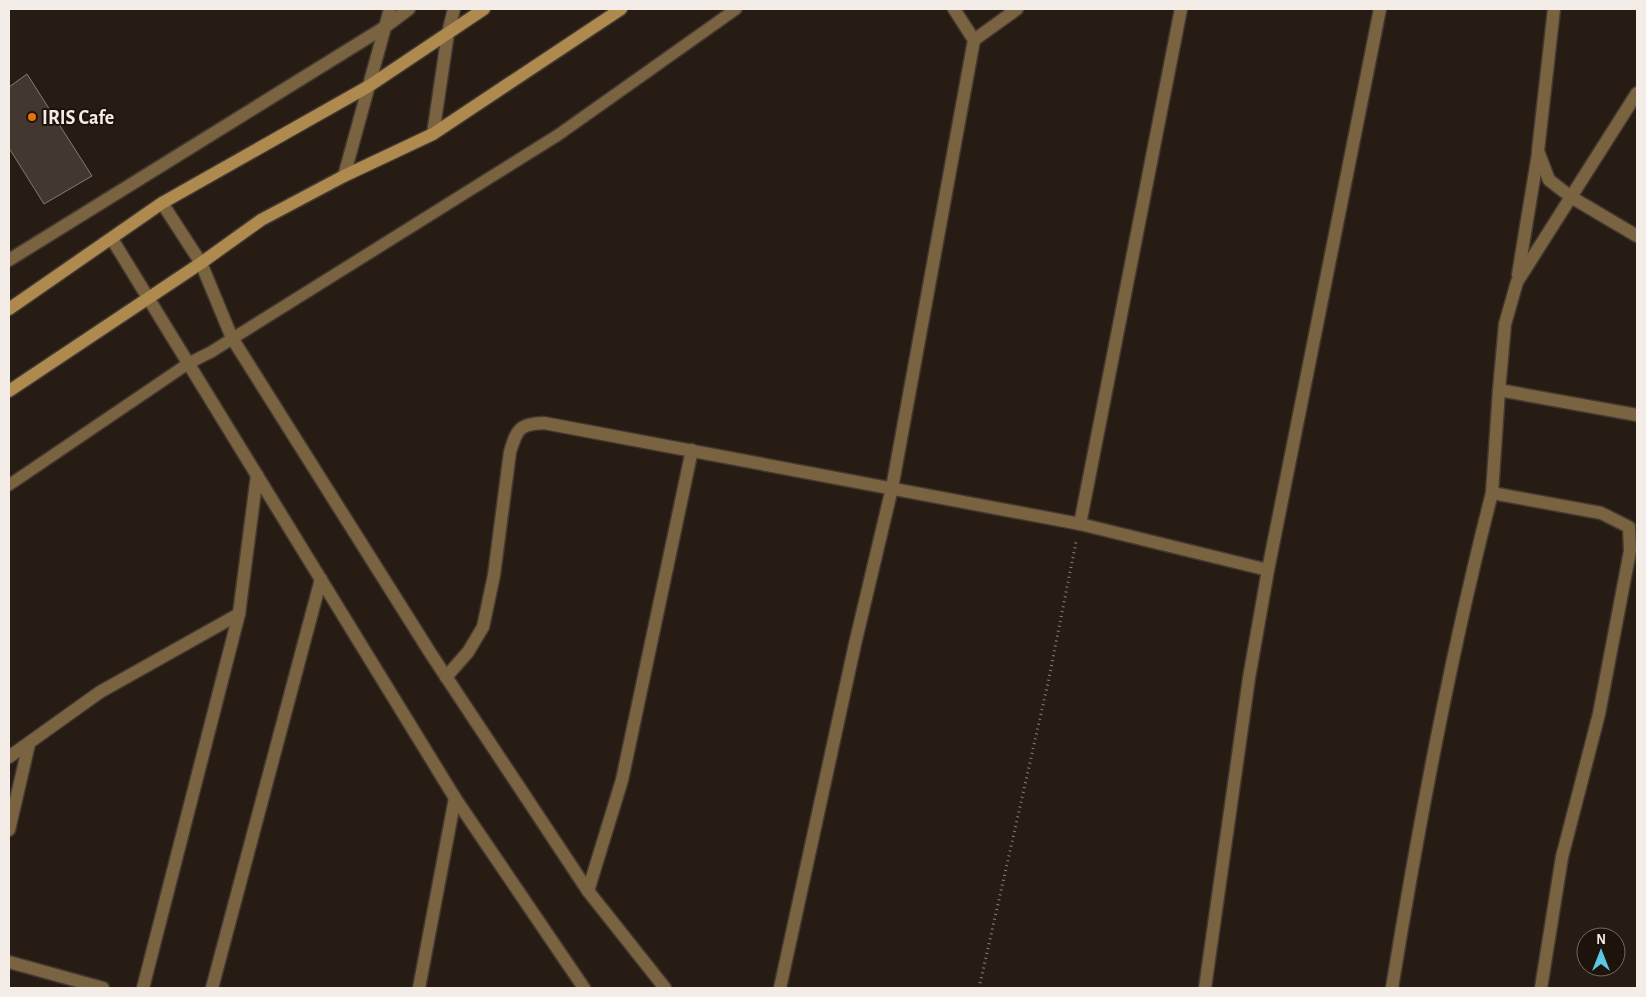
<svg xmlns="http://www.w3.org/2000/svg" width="1646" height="997" font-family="'Alegreya Sans',sans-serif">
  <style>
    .building { fill: #43382f; stroke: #867a6e }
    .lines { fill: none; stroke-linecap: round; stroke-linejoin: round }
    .lane-casing { stroke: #433931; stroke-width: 14 }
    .street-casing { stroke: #433931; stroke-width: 15 }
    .secondary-casing { stroke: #433931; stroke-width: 15 }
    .path { stroke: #888078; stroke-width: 3; stroke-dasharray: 1 4; stroke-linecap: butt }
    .lane { stroke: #7a6340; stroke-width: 11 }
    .street { stroke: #7a6340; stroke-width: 12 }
    .secondary { stroke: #af8a4f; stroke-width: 12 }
    .food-dot { fill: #e8710a; stroke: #1d130a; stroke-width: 2 }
    .labels { text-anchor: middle; stroke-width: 4; stroke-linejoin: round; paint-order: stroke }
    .poi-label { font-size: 20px; font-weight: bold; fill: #f4ede7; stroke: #1d130a; text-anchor: start }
  </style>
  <rect width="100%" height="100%" fill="#261c13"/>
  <polygon class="building" points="27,74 92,176 44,204 9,148 9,87"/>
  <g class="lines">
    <g class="lane-casing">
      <polyline id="lane" points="9,485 189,363 211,352 558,135 736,9"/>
    </g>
    <g class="street-casing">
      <g id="street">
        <polyline points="1554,9 1538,151 1549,180 1571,197 1637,236"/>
        <polyline points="974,40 1017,9"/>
        <polyline points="1637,93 1517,282 1505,324 1499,390 1637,415"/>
        <polyline points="433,134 448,33 454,9"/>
        <polyline points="344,176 390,9"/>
        <polyline points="162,203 201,263 232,338 431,654 588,891 665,988"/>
        <polyline points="112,239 455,798 584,988"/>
        <polyline points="9,260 385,27 409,9"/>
        <polyline points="1518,275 1538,154"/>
        <polyline points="1492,493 1499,390"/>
        <polyline points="1080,524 1181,9"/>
        <path d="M446,677L468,652L483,627L494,575L510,452C517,429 519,424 544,423L1080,524L1268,570L1380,9"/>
        <polyline points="9,757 100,692 239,614"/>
        <polyline points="9,830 29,744"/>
        <polyline points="588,891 622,780 692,450"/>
        <polyline points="9,962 103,988"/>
        <polyline points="143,988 239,614 257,475"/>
        <polyline points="212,988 321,579"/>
        <polyline points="419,988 455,798"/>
        <polyline points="780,988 855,644 892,488 974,40 954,9"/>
        <polyline points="1205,988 1249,678 1268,570"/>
        <path d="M1392,988C1419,822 1450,656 1492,493L1601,513L1629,527L1630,551L1599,714L1562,857L1541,988"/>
      </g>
    </g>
    <g class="secondary-casing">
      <g id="secondary">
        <polyline points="9,309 162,203 369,86 484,9"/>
        <polyline points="9,391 201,263 261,220 344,176 433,134 621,9"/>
      </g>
    </g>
    <polyline class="path" points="979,988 1048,683 1076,542"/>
    <use href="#lane" class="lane"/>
    <use href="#street" class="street"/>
    <use href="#secondary" class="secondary"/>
  </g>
  <circle class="food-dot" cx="32" cy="117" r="5"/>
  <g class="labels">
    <g class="poi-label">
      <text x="42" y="124">IRIS Cafe</text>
    </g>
  </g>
  <rect width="1646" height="997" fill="none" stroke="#f4ede7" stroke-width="20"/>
  <g transform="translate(1601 952)"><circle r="24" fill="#1d130a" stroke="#736a62"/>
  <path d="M0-4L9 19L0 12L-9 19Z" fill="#5ac8e5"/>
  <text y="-8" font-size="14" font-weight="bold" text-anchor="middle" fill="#f4ede7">N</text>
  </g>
</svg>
